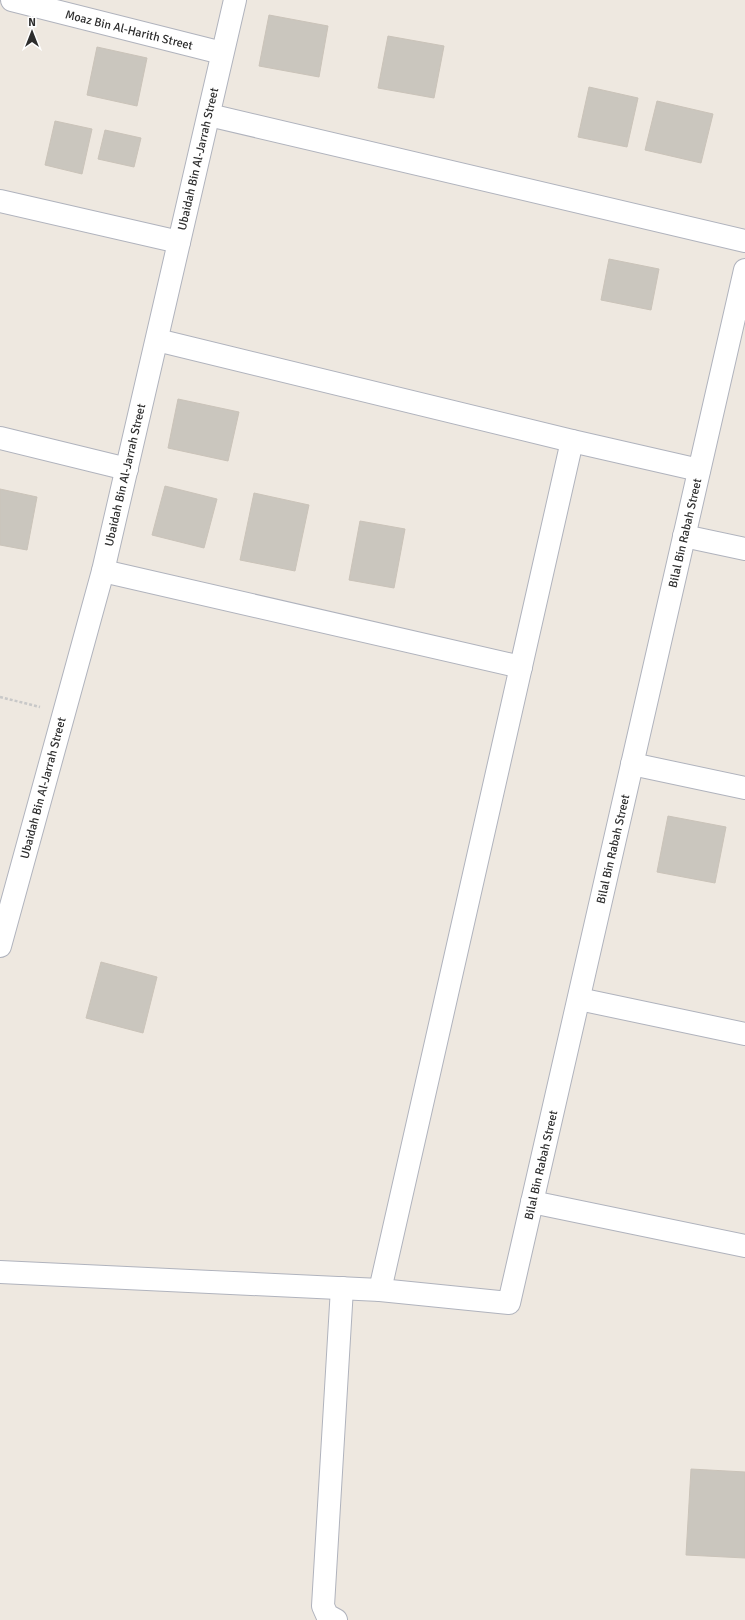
<svg xmlns="http://www.w3.org/2000/svg" width="745" height="1620" font-family="Signika,sans-serif">
  <style>
    .building { fill: #cac6be; stroke: #cac3b9 }
    .lines { fill: none; stroke-linecap: round; stroke-linejoin: round }
    .minor-casing { stroke: #b0b3bd; stroke-width: 24 }
    .path { stroke: #c8c8c8; stroke-width: 2.5; stroke-dasharray: 3 2; stroke-linecap: butt }
    .minor { stroke: #fff; stroke-width: 22 }
    .labels { text-anchor: middle; stroke-width: 3; stroke-linejoin: round; paint-order: stroke }
    .street-label { font-size: 12px; fill: #2d2d2d; stroke: #fff }
  </style>
  <rect width="100%" height="100%" fill="#eee8e0"/>
  <g class="building">
    <polygon points="269,15 328,26 319,77 259,66"/>
    <polygon points="388,36 444,46 434,98 378,88"/>
    <polygon points="97,47 147,58 137,106 87,95"/>
    <polygon points="589,87 638,98 627,147 578,137"/>
    <polygon points="657,101 713,114 701,163 645,150"/>
    <polygon points="55,121 92,129 82,174 45,165"/>
    <polygon points="105,130 141,138 134,167 98,159"/>
    <polygon points="609,259 659,269 651,310 601,300"/>
    <polygon points="178,399 239,412 228,461 168,448"/>
    <polygon points="165,486 217,499 204,548 152,535"/>
    <polygon points="0,489 37,497 27,550 0,545"/>
    <polygon points="254,493 309,505 295,571 240,560"/>
    <polygon points="360,521 405,529 394,588 349,580"/>
    <polygon points="668,816 726,827 715,883 657,872"/>
    <polygon points="101,962 157,977 143,1033 86,1018"/>
    <polygon points="691,1469 745,1472 745,1558 686,1555"/>
  </g>
  <g class="lines">
    <g class="minor-casing">
      <g id="minor">
        <polyline points="12,0 222,53"/>
        <polyline points="209,115 745,241"/>
        <polyline points="0,201 179,242"/>
        <polyline points="157,340 572,441 699,470"/>
        <polyline points="0,438 127,469"/>
        <polyline points="684,536 745,549"/>
        <polyline points="103,571 521,667"/>
        <polyline points="632,764 745,788"/>
        <polyline points="0,946 103,571 235,0"/>
        <polyline points="579,999 745,1034"/>
        <polyline points="532,1202 745,1246"/>
        <polyline points="0,1272 380,1290 509,1303 745,270"/>
        <polyline points="380,1290 572,441"/>
        <polyline points="336,1620 327,1615 323,1606 342,1288"/>
      </g>
    </g>
    <polyline class="path" points="0,697 40,707"/>
    <use href="#minor" class="minor"/>
  </g>
  <g class="labels">
    <g class="street-label">
      <text transform="translate(129 30) rotate(14)" y="4">Moaz Bin Al-Harith Street</text>
      <text transform="translate(198 159) rotate(-77)" y="4">Ubaidah Bin Al-Jarrah Street</text>
      <text transform="translate(125 475) rotate(-77)" y="4">Ubaidah Bin Al-Jarrah Street</text>
      <text transform="translate(685 533) rotate(-77)" y="4">Bilal Bin Rabah Street</text>
      <text transform="translate(43 788) rotate(-75)" y="4">Ubaidah Bin Al-Jarrah Street</text>
      <text transform="translate(613 849) rotate(-77)" y="4">Bilal Bin Rabah Street</text>
      <text transform="translate(541 1165) rotate(-77)" y="4">Bilal Bin Rabah Street</text>
    </g>
  </g>
  <g transform="translate(32 32)" stroke="#ffffff" stroke-width="3" paint-order="stroke">
  <path d="M0-3L7 15L0 10L-7 15Z" fill="#2d2d2d"/>
  <text y="-6" font-size="11" font-weight="bold" text-anchor="middle" fill="#2d2d2d">N</text>
  </g>
</svg>
